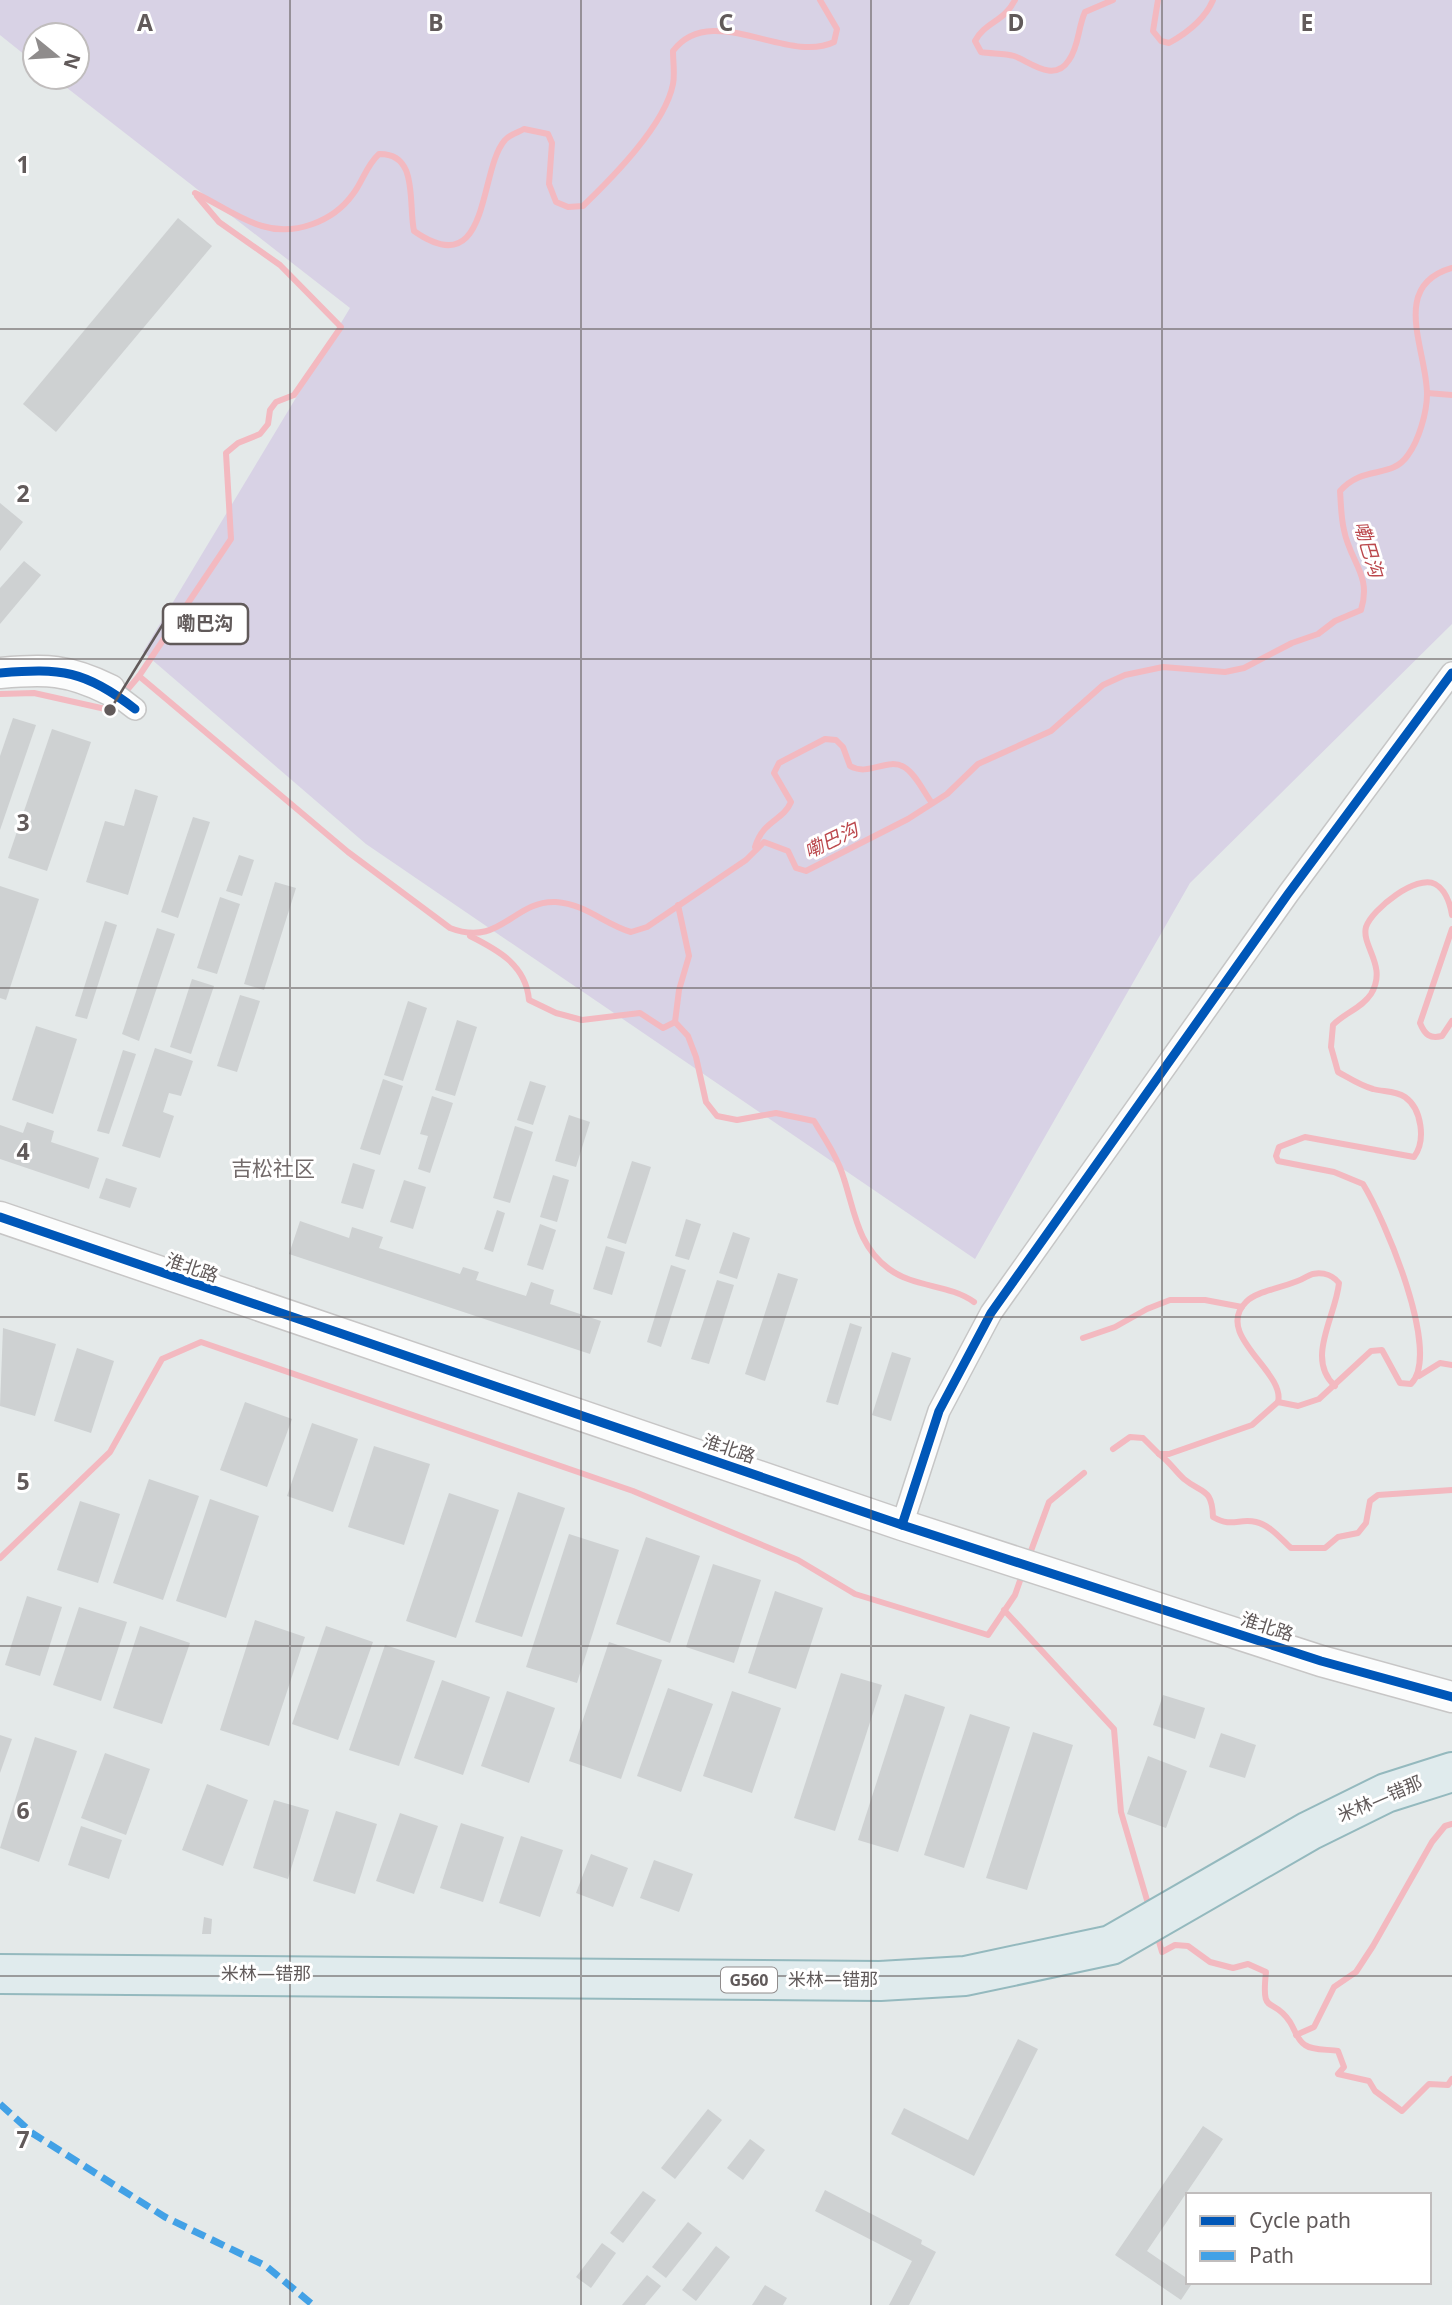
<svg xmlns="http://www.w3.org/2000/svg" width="1452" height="2305" font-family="'Noto Sans','Noto Sans SC',sans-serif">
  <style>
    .green { fill: #d8d2e5 }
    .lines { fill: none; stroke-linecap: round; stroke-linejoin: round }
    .stream { stroke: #f3b9c0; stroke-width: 6 }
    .building { fill: #ced1d2 }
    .street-casing { stroke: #c6c6c6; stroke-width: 24 }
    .secondary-casing { stroke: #c7c6c6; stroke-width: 33 }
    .highway-casing { stroke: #94b9be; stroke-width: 42 }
    .street { stroke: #fbfcfc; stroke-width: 21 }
    .secondary { stroke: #fbfcfc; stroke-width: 30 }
    .highway { stroke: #e0ebed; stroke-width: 38 }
    .quiet { stroke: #42a1e6; stroke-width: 7; stroke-dasharray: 14 7; stroke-linecap: butt }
    .cycleway-casing { stroke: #fff; stroke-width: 13 }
    .cycleway { stroke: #0057b8; stroke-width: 9 }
    .grid { fill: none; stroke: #615a5a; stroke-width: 2; stroke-opacity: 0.55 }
    .labels { text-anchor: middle; stroke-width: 6; stroke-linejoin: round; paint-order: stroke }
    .shield { fill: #fff; stroke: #908c8c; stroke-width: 2 }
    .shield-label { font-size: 16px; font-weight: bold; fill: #615a5a }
    .street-label { font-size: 18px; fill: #615a5a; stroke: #fff }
    .water-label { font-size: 19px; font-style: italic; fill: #bb484d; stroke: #fff }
    .quarter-label { font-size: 21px; fill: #736b6b; stroke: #fff }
    .grid-label { font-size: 23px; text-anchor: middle; font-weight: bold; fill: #615a5a; stroke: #fff; stroke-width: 6; stroke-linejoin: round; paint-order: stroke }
    .leader { fill: none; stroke: #615a5a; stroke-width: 2.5 }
    .callout-dot { fill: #615a5a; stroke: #fff; stroke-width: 2.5 }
    .callout { fill: #fff; stroke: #615a5a; stroke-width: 2.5 }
    .callout-label { font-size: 19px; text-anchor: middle; font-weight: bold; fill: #615a5a }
  </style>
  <rect width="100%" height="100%" fill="#e4e9e9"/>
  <polygon class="green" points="0,0 1452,0 1452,624 1190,883 975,1259 366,844 143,652 350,308 53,77 77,77 77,35 35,35 35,63 0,35"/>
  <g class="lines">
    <g class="stream">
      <path d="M1015,0C1004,22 985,22 975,41L981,52C991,54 1004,53 1014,56C1029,61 1054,84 1069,60C1079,46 1078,27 1085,12L1113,0"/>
      <path d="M1158,0L1153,31L1161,41L1169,43C1187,33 1205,19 1213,0"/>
      <path d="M195,193C217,203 238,219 262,226C294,236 333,222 353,194C363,181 366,166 379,154C419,153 408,203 414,231C491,285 478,170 505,140C509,135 519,132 524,129L548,134L552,143L549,184L556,202L568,207L583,206C612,178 665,125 673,84C675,74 673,62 673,51C711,0 788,65 834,42L837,29L820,0"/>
      <polyline points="1427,393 1452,395"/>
      <path d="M139,676L348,852L450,928C501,948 513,900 556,902C586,904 604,924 631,932L647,927L746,860L764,842L788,851L796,868L806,871L908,819L947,794L978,764L1051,731L1103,685L1125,675L1163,667L1225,672L1244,668L1292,643L1318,634L1335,621L1361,610C1372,575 1350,562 1344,530C1341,518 1341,504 1340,491C1364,464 1391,480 1408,455C1419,440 1427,412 1427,394C1427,350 1389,286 1452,268"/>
      <polyline points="0,694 34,693 110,710 139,676 231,539 226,453 238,443 260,434 268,424 270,410 276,402 294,395 341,327 280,265 219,222 197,196"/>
      <path d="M755,847C763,820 783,821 791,802L774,773L779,763L825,739L836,740L843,747L850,766C869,777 887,757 904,767C916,774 924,793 932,803"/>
      <path d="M1452,929L1420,1023C1425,1035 1430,1039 1442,1036L1452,1021"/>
      <path d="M470,936C498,950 526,965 529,1000L556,1013L582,1020L640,1013L663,1028L675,1022L679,990L689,956L678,905"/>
      <path d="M675,1022L688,1036L696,1057L706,1102L717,1116L737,1120L776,1113L814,1121C825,1139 838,1158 844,1179C855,1213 858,1246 889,1269C915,1288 949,1284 974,1302"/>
      <polyline points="1083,1338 1115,1327 1147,1309 1170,1300 1205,1300 1242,1307"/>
      <polyline points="1419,1376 1440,1363 1452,1365"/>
      <path d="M1278,1402C1286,1372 1213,1335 1246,1302C1257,1290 1290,1287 1306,1277C1317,1270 1331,1273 1339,1283C1336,1316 1305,1359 1335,1386"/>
      <path d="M1113,1449L1130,1437L1143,1438L1159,1454H1169L1252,1425L1278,1402L1298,1406L1319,1399L1371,1351L1382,1350L1400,1383L1411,1384C1442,1353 1384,1218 1363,1184L1334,1172L1278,1161L1276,1156L1279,1147L1305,1137L1414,1157C1426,1141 1422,1109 1405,1097C1395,1090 1383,1092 1373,1089C1361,1086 1349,1078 1338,1072L1331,1047L1333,1025C1344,1013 1362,1008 1371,994C1388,966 1361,946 1366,927C1372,909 1417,874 1435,884C1446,890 1450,903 1452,915"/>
      <path d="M1159,1454C1169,1461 1175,1471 1184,1479C1202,1494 1212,1487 1213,1517C1232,1528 1239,1518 1256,1522C1270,1525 1281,1539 1291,1548H1325L1338,1537L1358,1533L1366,1523L1370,1501L1378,1495L1452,1490"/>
      <polyline points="0,1558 110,1452 162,1359 201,1342 633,1491 798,1560 855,1594 988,1635 1015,1595 1023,1572"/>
      <polyline points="1028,1559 1049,1502 1084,1473"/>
      <polyline points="1004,1610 1114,1729 1121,1812 1149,1907"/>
      <path d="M1157,1935L1162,1952L1175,1945L1188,1946L1210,1962L1233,1968L1248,1964L1266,1972C1261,2018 1272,1995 1290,2022C1295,2030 1297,2040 1305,2045C1313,2051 1329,2049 1338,2051L1344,2067L1338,2074L1369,2081L1375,2091L1402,2111L1429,2084L1448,2085L1452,2079"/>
      <polyline points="1296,2035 1314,2027 1334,1987 1356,1972 1373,1946 1432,1842 1445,1826 1452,1824"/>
    </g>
  </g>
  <g class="building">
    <polygon points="178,218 212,246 56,432 23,404"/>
    <polygon points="0,503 23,522 0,551"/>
    <polygon points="24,561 41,575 0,624 0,588"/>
    <polygon points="13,718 36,725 0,830 0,756"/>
    <polygon points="52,729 91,742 47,871 8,858"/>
    <polygon points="135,789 158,796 128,895 86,882 105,821 124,826"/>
    <polygon points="193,817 210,822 178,918 161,912"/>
    <polygon points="239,855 254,860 242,896 226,891"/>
    <polygon points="275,882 296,888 264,990 244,984"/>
    <polygon points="0,886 39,899 6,1000 0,998"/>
    <polygon points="220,897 240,904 217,974 197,968"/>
    <polygon points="105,921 117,925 87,1019 75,1016"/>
    <polygon points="157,928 175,934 139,1041 122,1034"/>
    <polygon points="192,979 214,986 191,1054 170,1047"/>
    <polygon points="240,995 260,1001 237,1072 217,1066"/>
    <polygon points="408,1001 427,1008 403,1081 384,1075"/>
    <polygon points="457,1020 477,1027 455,1096 435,1090"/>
    <polygon points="36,1026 77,1039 53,1114 12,1100"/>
    <polygon points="155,1048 193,1061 181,1096 169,1093 163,1112 174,1116 160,1158 122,1146"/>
    <polygon points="123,1050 136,1054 109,1134 97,1131"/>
    <polygon points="383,1079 403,1086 380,1155 360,1149"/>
    <polygon points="530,1081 546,1086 533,1125 517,1120"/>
    <polygon points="432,1096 453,1103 430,1173 418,1169 428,1136 420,1134"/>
    <polygon points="569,1115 590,1122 576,1167 555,1161"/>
    <polygon points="27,1122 54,1131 51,1142 99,1158 89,1189 0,1159 0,1125 23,1133"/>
    <polygon points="515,1126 533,1132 510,1203 493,1198"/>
    <polygon points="632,1161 651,1167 626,1244 607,1238"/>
    <polygon points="353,1163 375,1170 363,1209 341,1203"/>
    <polygon points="553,1175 569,1180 557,1222 540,1217"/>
    <polygon points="106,1178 137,1188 130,1208 99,1198"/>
    <polygon points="404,1180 426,1187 413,1229 390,1222"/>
    <polygon points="497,1210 505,1213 493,1252 484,1249"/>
    <polygon points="686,1219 701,1224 689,1260 675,1256"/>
    <polygon points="300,1221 349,1238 352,1227 383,1237 379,1248 460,1274 463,1267 479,1272 476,1280 526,1296 531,1282 554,1290 550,1304 601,1321 590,1354 289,1254"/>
    <polygon points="540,1224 556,1230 543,1270 527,1265"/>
    <polygon points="733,1232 750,1238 737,1279 719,1273"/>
    <polygon points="606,1246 625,1252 612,1295 593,1289"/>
    <polygon points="671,1265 686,1270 661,1347 647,1342"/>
    <polygon points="778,1273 798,1279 765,1381 745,1374"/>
    <polygon points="717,1280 734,1285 709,1364 691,1359"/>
    <polygon points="850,1323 862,1327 838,1405 826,1402"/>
    <polygon points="3,1328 56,1344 35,1416 0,1406"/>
    <polygon points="77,1348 114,1361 91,1433 54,1421"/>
    <polygon points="892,1352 911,1358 891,1421 872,1415"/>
    <polygon points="245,1402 292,1419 267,1487 220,1470"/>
    <polygon points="312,1423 358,1439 333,1512 287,1496"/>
    <polygon points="374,1446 430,1464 404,1545 348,1527"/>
    <polygon points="149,1479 199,1496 163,1600 113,1583"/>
    <polygon points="518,1492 565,1508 522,1637 475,1622"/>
    <polygon points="449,1493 499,1510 456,1638 406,1621"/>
    <polygon points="210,1499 259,1516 226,1618 176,1601"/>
    <polygon points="80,1501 120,1514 98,1583 57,1570"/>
    <polygon points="569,1534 619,1550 577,1683 526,1667"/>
    <polygon points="646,1537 700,1556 670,1643 616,1624"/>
    <polygon points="713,1564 761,1580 734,1663 686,1647"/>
    <polygon points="775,1591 823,1608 796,1689 748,1673"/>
    <polygon points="27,1596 62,1607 40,1676 5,1665"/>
    <polygon points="79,1607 127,1622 101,1701 53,1685"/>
    <polygon points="255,1620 305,1637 269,1746 220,1730"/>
    <polygon points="140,1626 190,1643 162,1724 113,1708"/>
    <polygon points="326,1626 373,1642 338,1740 292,1724"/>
    <polygon points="609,1642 662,1660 621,1779 569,1761"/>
    <polygon points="385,1645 435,1661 399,1766 349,1750"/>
    <polygon points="841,1673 882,1685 835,1831 794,1818"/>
    <polygon points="442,1680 490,1697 463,1775 414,1758"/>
    <polygon points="668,1688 713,1704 681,1792 637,1776"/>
    <polygon points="507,1691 555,1708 529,1783 481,1766"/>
    <polygon points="732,1691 781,1708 752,1793 703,1776"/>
    <polygon points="905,1694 945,1707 898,1852 858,1840"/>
    <polygon points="1163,1695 1205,1708 1195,1739 1153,1725"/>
    <polygon points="970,1714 1010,1727 964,1868 924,1855"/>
    <polygon points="1033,1732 1073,1745 1027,1890 986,1878"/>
    <polygon points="1221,1733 1256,1745 1245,1778 1209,1767"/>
    <polygon points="0,1735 12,1739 0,1773"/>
    <polygon points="35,1737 77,1751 39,1862 0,1848"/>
    <polygon points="105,1753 150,1769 126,1835 81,1818"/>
    <polygon points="1148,1756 1187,1771 1166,1828 1127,1814"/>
    <polygon points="207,1784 248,1800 223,1866 182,1850"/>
    <polygon points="274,1800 309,1810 288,1879 253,1868"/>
    <polygon points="336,1811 377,1824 355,1894 313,1881"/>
    <polygon points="400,1813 438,1826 414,1894 376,1881"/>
    <polygon points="461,1823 504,1837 483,1902 440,1888"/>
    <polygon points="81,1826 122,1840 109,1879 68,1865"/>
    <polygon points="521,1836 563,1850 540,1917 499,1903"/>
    <polygon points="591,1854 628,1868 613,1907 576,1893"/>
    <polygon points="654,1860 693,1874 679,1912 640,1898"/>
    <polygon points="204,1917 212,1919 211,1934 202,1934"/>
    <polygon points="1018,2039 1038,2049 974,2176 891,2134 904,2108 968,2140"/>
    <polygon points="708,2109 722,2120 675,2179 661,2168"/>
    <polygon points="1203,2126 1223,2139 1147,2251 1188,2279 1188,2282 1193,2282 1181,2300 1115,2255"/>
    <polygon points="750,2139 765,2150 743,2180 727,2168"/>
    <polygon points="825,2190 922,2240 921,2244 936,2252 909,2305 889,2305 912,2261 815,2211"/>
    <polygon points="643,2191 656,2200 623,2243 610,2233"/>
    <polygon points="688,2222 702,2233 666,2278 652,2267"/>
    <polygon points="602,2243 616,2253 591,2288 576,2277"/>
    <polygon points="716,2246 730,2257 696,2301 682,2290"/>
    <polygon points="647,2275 661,2286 645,2305 622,2305"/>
    <polygon points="765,2285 787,2298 783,2305 752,2305"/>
  </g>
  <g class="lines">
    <g class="street-casing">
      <g id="street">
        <polyline points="110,690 135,709"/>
        <polyline points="902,1525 939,1411 991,1313 1288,894 1452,673"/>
      </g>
    </g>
    <g class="secondary-casing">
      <g id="secondary">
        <path d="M0,673C46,669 68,669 110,690"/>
        <polyline points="0,1217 902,1525 1321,1661 1452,1697"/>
      </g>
    </g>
    <g class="highway-casing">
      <polyline id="highway" points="0,1974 880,1981 965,1976 1111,1945 1309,1831 1386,1793 1452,1772"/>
    </g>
    <use href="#street" class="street"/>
    <use href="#secondary" class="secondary"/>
    <use href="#highway" class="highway"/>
    <polyline class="quiet" points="0,2104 32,2133 165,2217 266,2266 313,2305"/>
    <g class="cycleway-casing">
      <g id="cycleway">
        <path d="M0,673C61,668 85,670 135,709"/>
        <polyline points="0,1217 902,1525 1321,1661 1452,1697"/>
        <polyline points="902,1525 939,1411 991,1313 1288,894 1452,673"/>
      </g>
    </g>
    <use href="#cycleway" class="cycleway"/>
  </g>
  <path class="grid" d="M290,0V2305M581,0V2305M871,0V2305M1162,0V2305M0,329H1452M0,659H1452M0,988H1452M0,1317H1452M0,1646H1452M0,1976H1452"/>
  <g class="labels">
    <rect class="shield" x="721" y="1967.5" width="56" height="25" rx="5"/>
    <g class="shield-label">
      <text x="749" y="1986">G560</text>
    </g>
    <g class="street-label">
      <text transform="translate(192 1268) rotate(19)" y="6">淮北路</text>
      <text transform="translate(729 1449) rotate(19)" y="6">淮北路</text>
      <text transform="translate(1267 1627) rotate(18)" y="6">淮北路</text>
      <text transform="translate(1380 1799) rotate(-23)" y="6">米林—错那</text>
      <text x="266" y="1980">米林—错那</text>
      <text x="833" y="1986">米林—错那</text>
    </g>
    <g class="water-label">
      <text transform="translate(1369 549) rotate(73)" y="7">嘞巴沟</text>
      <text transform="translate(831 840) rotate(-26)" y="7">嘞巴沟</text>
    </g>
    <g class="quarter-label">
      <text x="273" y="1176">吉松社区</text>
    </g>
  </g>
  <g class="grid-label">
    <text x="145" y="31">A</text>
    <text x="436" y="31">B</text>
    <text x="726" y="31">C</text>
    <text x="1016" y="31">D</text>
    <text x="1307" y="31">E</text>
    <text x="23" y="173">1</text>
    <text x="23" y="502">2</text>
    <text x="23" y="831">3</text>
    <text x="23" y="1160">4</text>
    <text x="23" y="1490">5</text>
    <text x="23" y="1819">6</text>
    <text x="23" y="2148">7</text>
  </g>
  <path class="leader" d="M110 710L163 624"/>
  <circle class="callout-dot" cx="110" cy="710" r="7"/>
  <rect class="callout" x="163" y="604" width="85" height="40" rx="7"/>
  <g class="callout-label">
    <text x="205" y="630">嘞巴沟</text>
  </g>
  <rect x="1186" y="2193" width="245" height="91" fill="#ffffff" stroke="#c0bdbd" stroke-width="2"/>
  <rect x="1200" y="2216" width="35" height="10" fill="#0057b8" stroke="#c0bdbd" stroke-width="2"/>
  <text x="1249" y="2228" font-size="21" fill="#615a5a">Cycle path</text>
  <rect x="1200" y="2251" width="35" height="10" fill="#42a1e6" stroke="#c0bdbd" stroke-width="2"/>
  <text x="1249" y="2263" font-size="21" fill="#615a5a">Path</text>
  <g transform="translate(56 56) rotate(108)"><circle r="33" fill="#ffffff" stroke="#c0bdbd" stroke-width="2"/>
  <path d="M0-5L12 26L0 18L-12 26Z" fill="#8f8c8c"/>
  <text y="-10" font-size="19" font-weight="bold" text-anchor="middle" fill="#615a5a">N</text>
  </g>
</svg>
